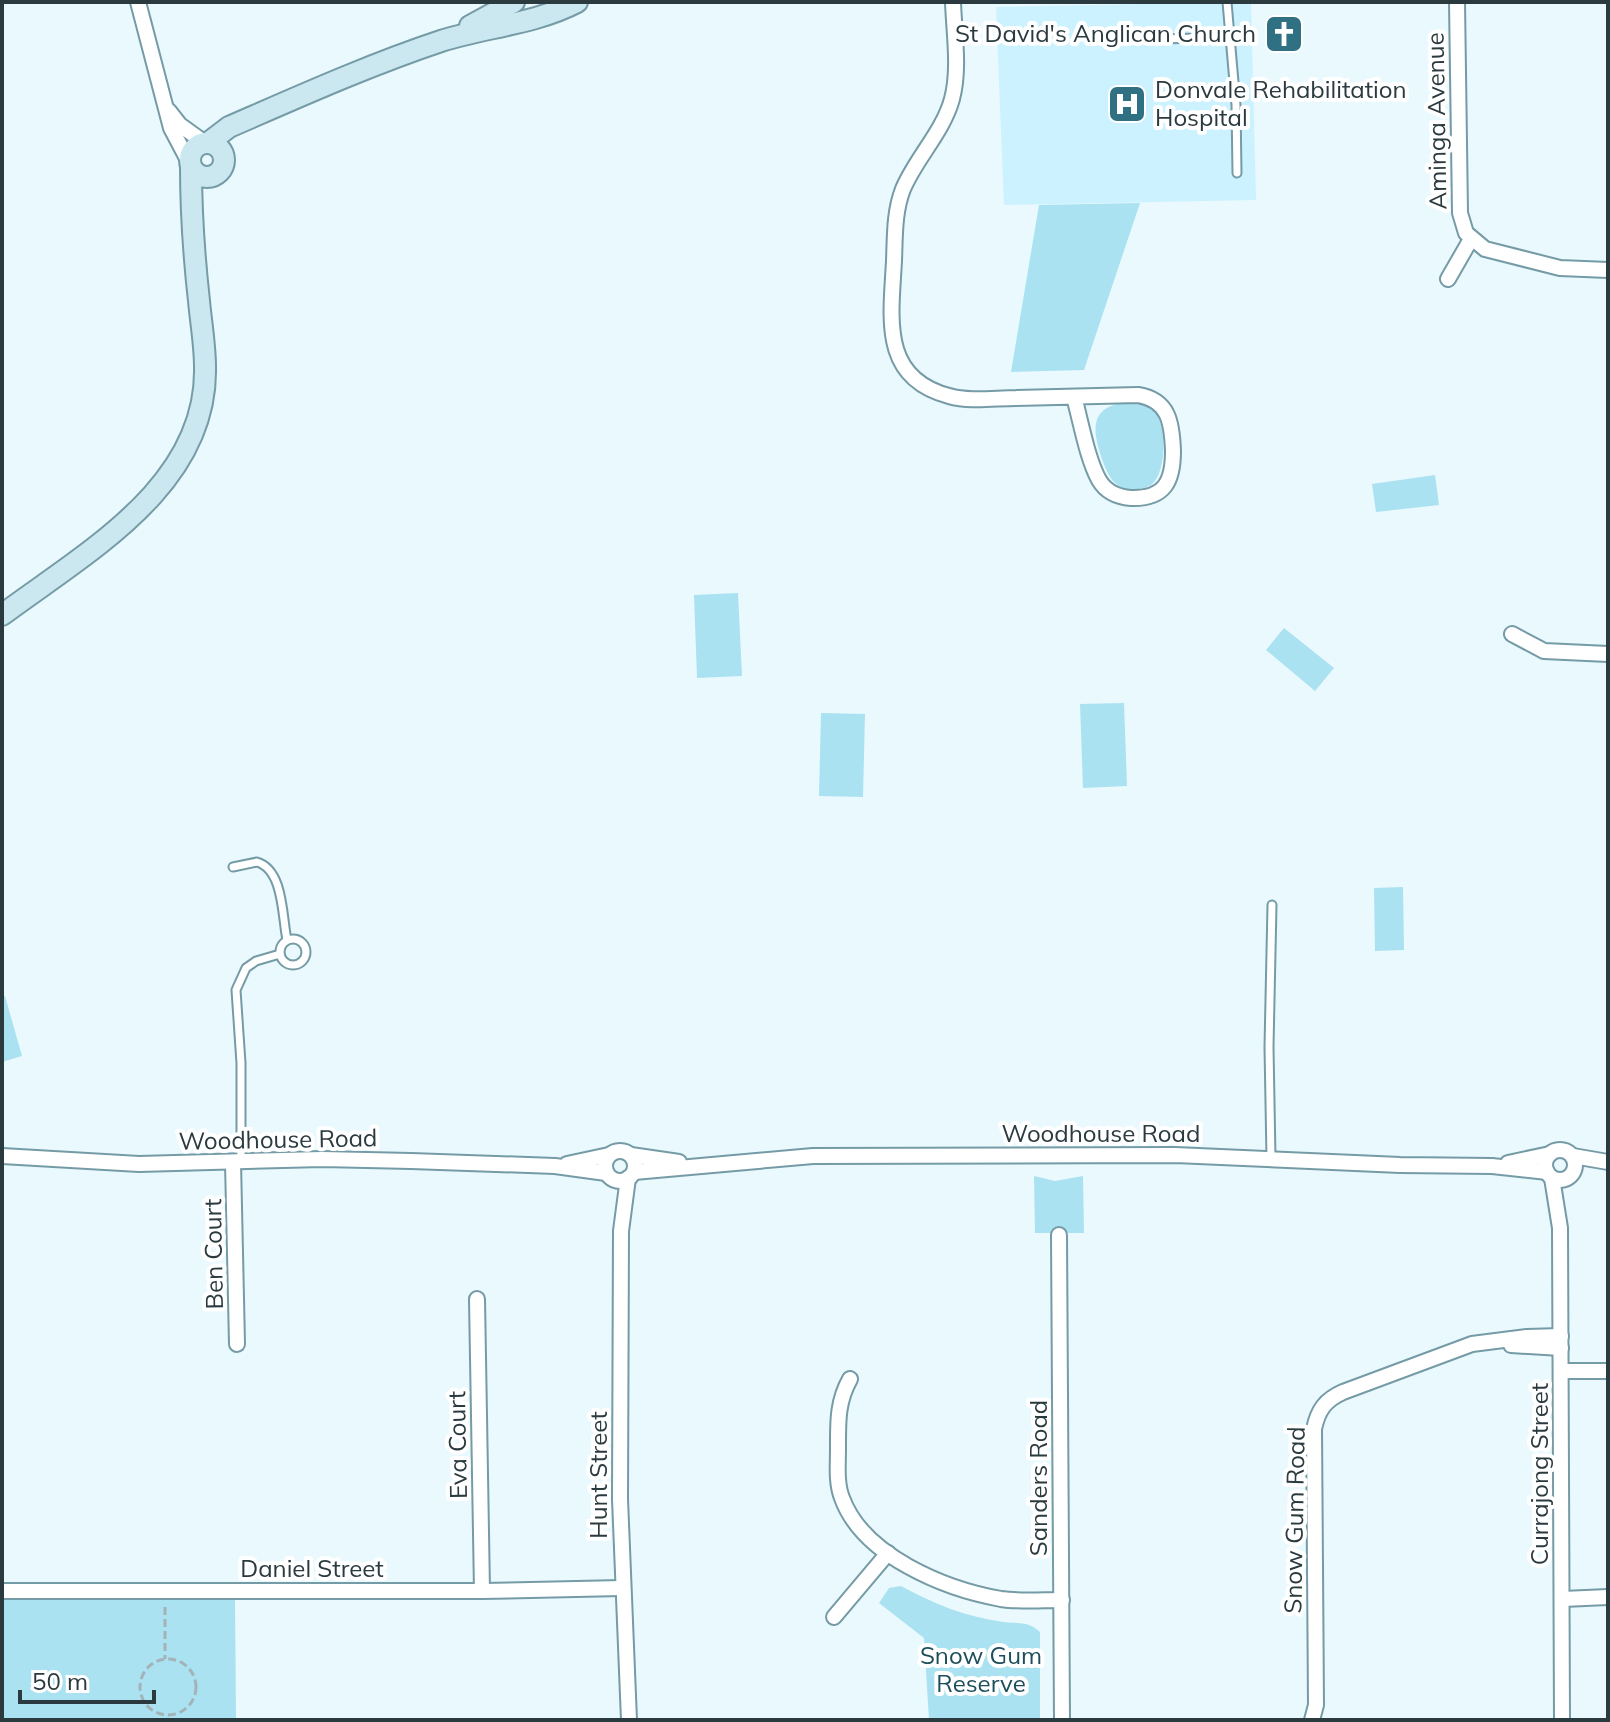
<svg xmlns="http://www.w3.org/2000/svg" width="1610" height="1722" font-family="Mulish,sans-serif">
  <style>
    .built { fill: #cbf2fe }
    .green { fill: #aae2f2 }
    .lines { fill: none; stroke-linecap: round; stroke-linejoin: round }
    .lane-casing { stroke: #759ba6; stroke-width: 11 }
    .street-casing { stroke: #759ba6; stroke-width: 18 }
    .secondary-casing { stroke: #759ba6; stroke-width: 24 }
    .path { stroke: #a3b3b8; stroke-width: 3; stroke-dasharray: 8 4; stroke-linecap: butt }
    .lane { stroke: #fff; stroke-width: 7 }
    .street { stroke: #fff; stroke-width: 14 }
    .secondary { stroke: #cbe8f0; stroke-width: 20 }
    .labels { text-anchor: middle; stroke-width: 8; stroke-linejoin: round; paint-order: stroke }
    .poi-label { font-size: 24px; fill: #2a3a3f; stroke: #fff; text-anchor: end }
    .street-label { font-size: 24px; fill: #2a3a3f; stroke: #fff }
    .park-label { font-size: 24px; fill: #1d4e5b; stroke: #fff }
  </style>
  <rect width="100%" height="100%" fill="#e9f9fe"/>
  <polygon class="built" points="1251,2 1256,200 1004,205 996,7"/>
  <g class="green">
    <polygon points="1140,203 1084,370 1011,372 1039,205"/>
    <path d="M1117,404C1129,404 1143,402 1153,410C1168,421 1168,481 1147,487C1116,496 1108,478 1100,453C1094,432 1090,411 1117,404Z"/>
    <polygon points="1435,475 1439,505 1376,512 1372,484"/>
    <polygon points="738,593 742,676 697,678 694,595"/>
    <polygon points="1284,628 1334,668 1315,691 1266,650"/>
    <polygon points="1124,703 1127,786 1083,788 1080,704"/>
    <polygon points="821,713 865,714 863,797 819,796"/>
    <polygon points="1403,887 1404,950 1375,951 1374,888"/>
    <polygon points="2,996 5,996 22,1056 2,1062"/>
    <polygon points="1034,1176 1055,1181 1083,1176 1084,1233 1035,1233"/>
    <path d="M901,1586C934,1604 966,1617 1004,1622C1019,1624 1029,1621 1040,1632V1720H929L924,1638L879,1603L889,1588Z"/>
    <polygon points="235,1598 236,1720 2,1720 2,1599"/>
  </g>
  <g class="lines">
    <g class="lane-casing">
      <g id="lane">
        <polyline points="1227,2 1236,105 1237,173"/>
        <polyline points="1162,39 1230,37"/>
        <path d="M233,867L257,862C284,870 282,917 287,940"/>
        <circle cx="293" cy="952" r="13"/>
        <polyline points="1271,1158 1269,1047 1272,905"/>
        <polyline points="241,1162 241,1063 236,990 246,968 256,961 280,954"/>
      </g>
    </g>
    <g class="street-casing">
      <g id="street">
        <polyline points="138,2 171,128 190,164"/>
        <path d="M953,2C954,33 960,69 952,99C943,132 916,158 903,189C894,212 895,237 894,261C891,318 880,378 949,396C970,402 995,398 1016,398C1057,397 1097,396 1138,395C1169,400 1172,423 1173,451C1173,481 1165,499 1131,498C1118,497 1106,492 1099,480C1087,458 1081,422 1074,397"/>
        <polyline points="1457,2 1460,213 1466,233 1485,249 1560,268 1608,270"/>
        <polyline points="169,111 180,125 205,143"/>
        <polyline points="1448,279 1471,239"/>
        <polyline points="1512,634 1544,651 1608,654"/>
        <circle cx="1560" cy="1165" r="15"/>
        <circle cx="620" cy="1166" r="15"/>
        <polyline points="631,1155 679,1162"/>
        <polyline points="2,1156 139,1164 322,1159 411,1161 555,1166 606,1173"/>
        <polyline points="1573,1156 1608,1162"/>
        <polyline points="233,1162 237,1344"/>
        <polyline points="1508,1163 1550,1154"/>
        <polyline points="567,1164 609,1155"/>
        <polyline points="634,1172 813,1156 1175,1155 1400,1165 1492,1166 1547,1172"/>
        <polyline points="628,1178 621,1231 620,1499 629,1720"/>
        <polyline points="1552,1178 1560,1228 1562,1720"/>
        <polyline points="1059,1235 1062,1720"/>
        <polyline points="477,1299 482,1591"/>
        <polyline points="1511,1345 1561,1348"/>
        <polyline points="1562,1371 1608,1371"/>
        <path d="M850,1379C837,1402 838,1423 838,1449C838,1465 836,1483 842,1498C863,1556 945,1589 1001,1599C1021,1602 1042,1600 1062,1600"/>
        <polyline points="2,1591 482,1591 622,1588"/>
        <polyline points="1563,1599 1608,1597"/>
        <polyline points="834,1617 888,1553"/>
        <path d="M1312,1720L1316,1705L1314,1429C1318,1410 1325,1400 1343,1392L1472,1344L1527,1337L1561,1336"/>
      </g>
    </g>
    <g class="secondary-casing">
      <g id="secondary">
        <polyline points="470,26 514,2"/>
        <circle cx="207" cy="160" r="17"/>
        <path d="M208,143L229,127C298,97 369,65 441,41C485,27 535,24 577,2"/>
        <path d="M2,615C85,553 208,486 205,367C205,345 201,323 199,301C194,256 191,212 191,167"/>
      </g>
    </g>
    <g class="path">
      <polyline points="165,1607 165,1659"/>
      <circle cx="168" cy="1687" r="28"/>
    </g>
    <use href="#lane" class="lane"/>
    <use href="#street" class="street"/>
    <use href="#secondary" class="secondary"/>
  </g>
  <defs>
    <g id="church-square" transform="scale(2)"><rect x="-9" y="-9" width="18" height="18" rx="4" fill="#2f7183" stroke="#fff"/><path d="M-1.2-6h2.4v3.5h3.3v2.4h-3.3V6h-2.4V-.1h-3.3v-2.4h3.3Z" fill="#fff"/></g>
    <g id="hospital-square" transform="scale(2)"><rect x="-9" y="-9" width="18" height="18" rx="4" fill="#2f7183" stroke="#fff"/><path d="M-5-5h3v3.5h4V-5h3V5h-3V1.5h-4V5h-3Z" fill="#fff"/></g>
  </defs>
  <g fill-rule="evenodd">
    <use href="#church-square" x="1284" y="34"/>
    <use href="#hospital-square" x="1127" y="104"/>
  </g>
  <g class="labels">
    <g class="poi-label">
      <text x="1256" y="42">St David's Anglican Church</text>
      <text x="1155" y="98" text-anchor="start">Donvale Rehabilitation<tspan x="1155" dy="28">Hospital</tspan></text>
    </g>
    <g class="street-label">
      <text transform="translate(1437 121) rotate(-91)" y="8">Aminga Avenue</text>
      <text x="1101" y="1142">Woodhouse Road</text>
      <text transform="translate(278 1140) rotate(-1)" y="8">Woodhouse Road</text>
      <text transform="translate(214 1254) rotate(-91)" y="8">Ben Court</text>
      <text transform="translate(458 1445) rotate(-91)" y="8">Eva Court</text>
      <text transform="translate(1540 1474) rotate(-90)" y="8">Currajong Street</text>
      <text transform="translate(599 1475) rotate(-90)" y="8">Hunt Street</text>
      <text transform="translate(1039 1478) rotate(-90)" y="8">Sanders Road</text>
      <text transform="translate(1295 1520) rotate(-89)" y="8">Snow Gum Road</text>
      <text x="312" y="1577">Daniel Street</text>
    </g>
    <g class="park-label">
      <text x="981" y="1664">Snow Gum<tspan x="981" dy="28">Reserve</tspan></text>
    </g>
  </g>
  <rect width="1610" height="1722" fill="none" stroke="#2a3a3f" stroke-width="8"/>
  <path d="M20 1690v12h134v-12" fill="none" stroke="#2a3a3f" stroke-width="4"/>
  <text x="32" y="1690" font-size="24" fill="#2a3a3f" stroke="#ffffff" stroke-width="6" paint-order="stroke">50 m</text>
</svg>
